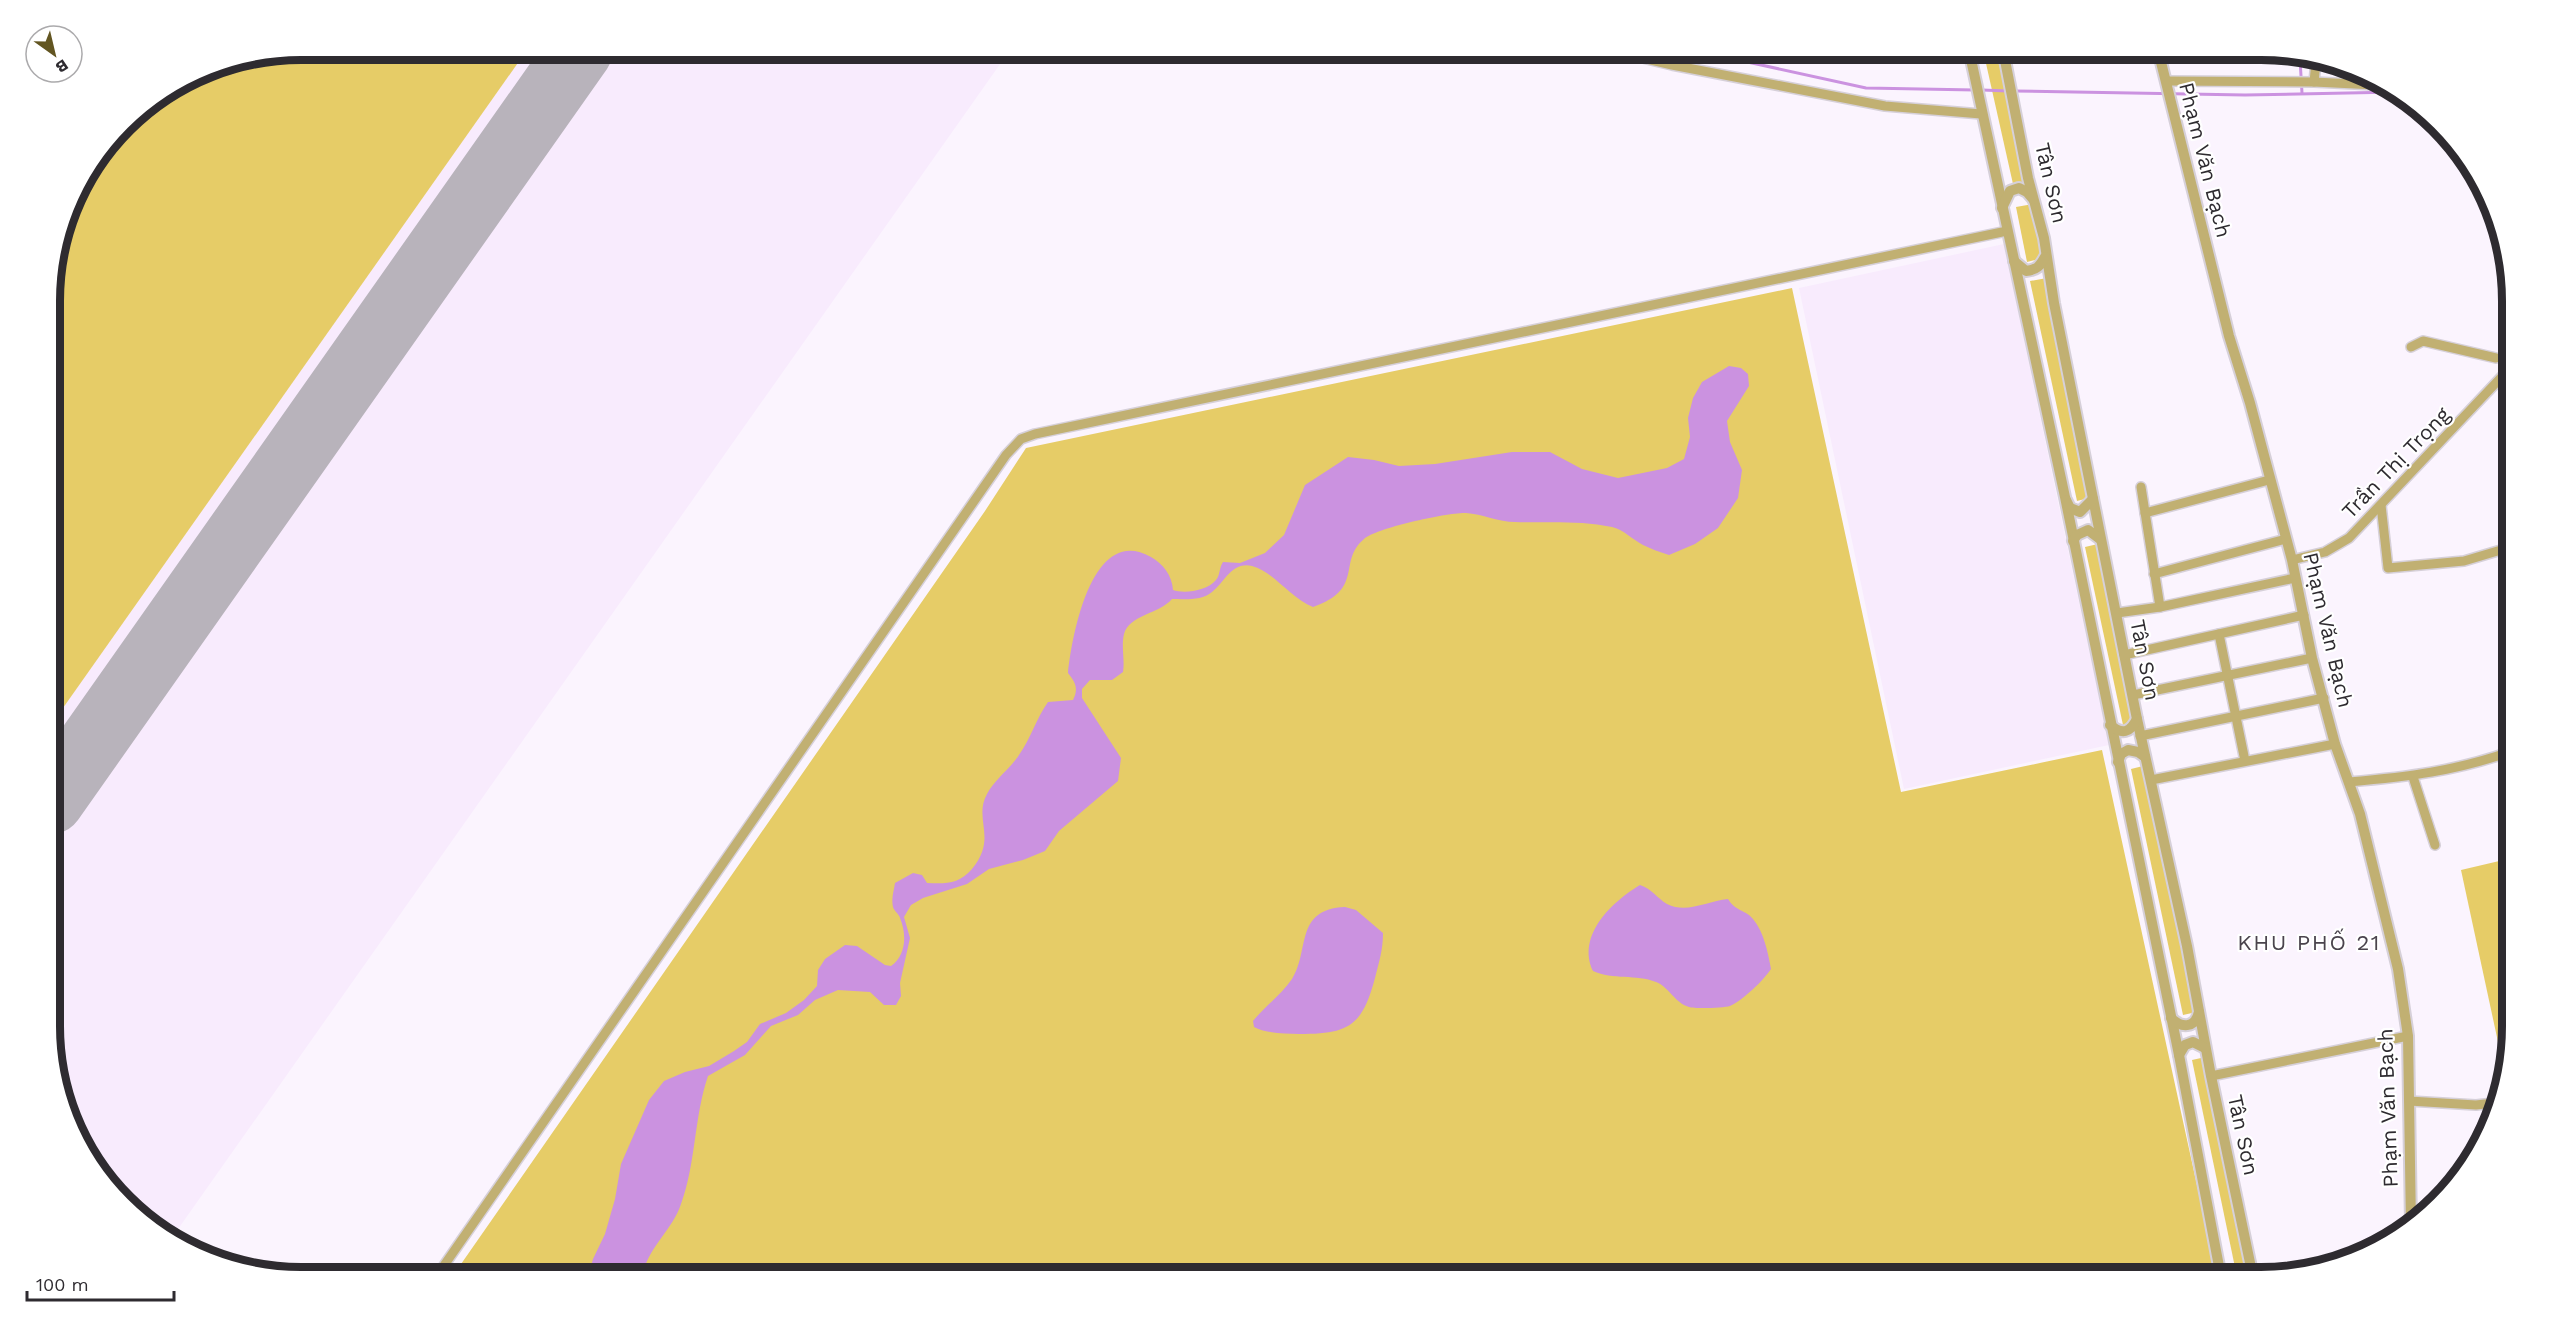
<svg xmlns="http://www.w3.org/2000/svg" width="2562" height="1327" font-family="'Work Sans',sans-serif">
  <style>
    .built { fill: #f8ebfd }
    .green { fill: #e6cc67 }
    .water { fill: #cb92e0 }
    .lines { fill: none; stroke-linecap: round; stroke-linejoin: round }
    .stream { stroke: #cb92e0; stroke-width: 3 }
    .runway { stroke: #b8b3bb; stroke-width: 66 }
    .minor-casing { stroke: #d6d0d9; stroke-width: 12 }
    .tertiary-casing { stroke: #d6d0d9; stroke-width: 14 }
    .minor { stroke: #c1b072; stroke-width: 9 }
    .tertiary { stroke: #c1b072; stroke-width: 10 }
    .labels { text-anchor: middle; stroke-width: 4.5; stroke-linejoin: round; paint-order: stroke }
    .street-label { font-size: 21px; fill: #2e2b30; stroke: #fff }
    .neighbourhood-label { font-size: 22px; letter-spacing: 1.5px; fill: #4a434d; stroke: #fff }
    .rim { fill: none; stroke: #2e2b30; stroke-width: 8 }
  </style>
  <rect width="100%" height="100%" fill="#fbf4fe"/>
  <g class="built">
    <polygon points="301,50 1010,50 171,1239 136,1215 92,1166 52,1059 50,285 75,190 135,112 205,69"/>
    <polygon points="2004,244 2109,745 1904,789 1799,288"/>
  </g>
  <g class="green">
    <polygon points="301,50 527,50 51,725 50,285 75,190 135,112 205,69"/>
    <polygon points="1983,50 2001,50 2029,181 2013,184"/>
    <polygon points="2033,204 2043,258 2027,262 2016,207"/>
    <polygon points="2047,278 2093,497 2077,501 2030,281"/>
    <polygon points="1792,288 1901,792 2102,750 2217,1277 452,1277 985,511 1026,448"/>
    <polygon points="2102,543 2138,721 2123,725 2085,547"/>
    <polygon points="2147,765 2201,1011 2183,1015 2131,769"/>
    <polygon points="2512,858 2512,1026 2509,1039 2498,1042 2461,870"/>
    <polygon points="2210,1056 2255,1277 2237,1277 2192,1060"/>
  </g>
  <g class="water">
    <path d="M1729,366L1741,368L1748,374L1749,386L1727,421L1730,442L1742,470L1738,498L1718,528L1695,544L1669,555C1660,552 1651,549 1643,545C1633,540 1623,529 1612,527C1580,520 1547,523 1515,522C1499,522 1482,514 1466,513C1449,512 1376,528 1364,539C1337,562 1365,589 1313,607C1290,598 1273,571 1252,566C1232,561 1224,583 1212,592C1202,601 1184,599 1172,599C1159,614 1129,615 1124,634C1121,646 1125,660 1123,672L1112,680H1090L1082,689V698L1121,758L1118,781L1059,831L1045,851L1023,860L989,869L967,884L923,898L911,905L904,917L910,938L900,983L901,996L896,1005H884L870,992L838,990L815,1000L798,1015L771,1026L745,1055L708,1076C694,1117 696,1163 681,1204C672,1231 647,1248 642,1277H588L593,1259L605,1234L615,1199L621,1164L649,1100L664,1081L685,1072L709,1066L734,1051L747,1042L760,1024L786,1013L804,1000L817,986L818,970L825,959L845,945L857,946L885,965L891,966C906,955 907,935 900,918C899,914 894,911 893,907C891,899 894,890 895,883L913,873L922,875L927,883C946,884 959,884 972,869C998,838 973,819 987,794C994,780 1010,769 1019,755C1031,738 1036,719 1048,702L1073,700C1079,688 1075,682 1068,673C1072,635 1092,523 1151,557C1163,564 1172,575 1173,590C1184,594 1207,591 1216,580C1220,576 1219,568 1223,562L1240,563L1265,553L1284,535L1305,485L1348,457L1374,460L1399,466L1435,464L1512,452H1550L1582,469L1618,478L1667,468L1684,459L1690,437L1688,418L1693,398L1702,382Z"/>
    <path d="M1640,885C1652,889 1657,898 1667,904C1687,914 1707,901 1728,899C1735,911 1746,910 1753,919C1764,932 1768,953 1771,969C1763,981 1743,1000 1730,1006C1724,1008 1695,1009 1689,1007C1675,1003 1669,987 1656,982C1636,974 1613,980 1593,971C1576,935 1613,901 1640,885Z"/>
    <path d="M1345,907L1356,910L1383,933C1383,950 1379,962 1375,978C1362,1027 1348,1034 1299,1034C1284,1033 1268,1034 1254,1027L1253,1021C1265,1006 1281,995 1292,979C1310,951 1294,909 1345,907Z"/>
  </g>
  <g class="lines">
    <g class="stream">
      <polyline points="1693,50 1866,88 1975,90"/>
      <polyline points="2300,59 2302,93"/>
      <polyline points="1982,90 2008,91"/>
      <polyline points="2015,91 2245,95 2397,92"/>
    </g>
    <polyline class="runway" points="51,801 580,50"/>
    <g class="minor-casing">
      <g id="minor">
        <polyline points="1609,50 1672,65 1885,106 1981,114"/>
        <polyline points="2166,81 2314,82 2375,85"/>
        <polyline points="2314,82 2316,62"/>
        <polyline points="2411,347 2423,341 2496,358"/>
        <polyline points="2141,487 2160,607"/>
        <polyline points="2381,505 2388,568 2464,561 2511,547"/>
        <polyline points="2145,513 2269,480"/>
        <polyline points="2292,560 2325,552 2349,538 2511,367"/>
        <polyline points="2154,574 2286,539"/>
        <polyline points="2117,613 2160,607 2295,578"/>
        <polyline points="2219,634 2245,761"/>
        <polyline points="2124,655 2304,615"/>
        <polyline points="2133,695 2312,658"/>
        <polyline points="2140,736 2324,698"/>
        <polyline points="2413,777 2435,845"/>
        <polyline points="2151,780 2335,744"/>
        <path d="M2349,782C2406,777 2457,771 2512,751"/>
        <polyline points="2211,1076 2408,1036"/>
        <polyline points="2409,1101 2476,1105 2494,1103"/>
        <polyline points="436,1277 1006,455 1021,439 1035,434 2007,231"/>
      </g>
    </g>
    <g class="tertiary-casing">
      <g id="tertiary">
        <polyline points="1969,50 2065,497 2179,1055 2221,1277"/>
        <polyline points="2003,50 2028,178 2044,238 2054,303 2137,719 2187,946 2211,1076 2253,1277"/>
        <polyline points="2158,50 2229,336 2250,403 2292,560 2312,658 2335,744 2360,814 2398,969 2408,1036 2411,1226"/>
        <polyline points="2002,208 2010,191 2019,188 2027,192 2033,199"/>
        <path d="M2014,261L2026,271C2037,270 2040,266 2045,257"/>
        <polyline points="2066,500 2070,508 2080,512 2093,499"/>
        <polyline points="2073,541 2077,535 2088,530 2100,539"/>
        <path d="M2110,725C2122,735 2130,733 2137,719"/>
        <polyline points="2118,762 2121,754 2128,750 2138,752 2145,757"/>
        <path d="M2171,1018C2181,1028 2195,1029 2199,1012"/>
        <polyline points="2179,1055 2185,1045 2193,1042 2205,1048"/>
      </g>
    </g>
    <use href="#minor" class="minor"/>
    <use href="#tertiary" class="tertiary"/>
  </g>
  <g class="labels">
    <g class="street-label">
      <text transform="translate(2205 160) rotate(76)" y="7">Phạm Văn Bạch</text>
      <text transform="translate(2051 183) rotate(77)" y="7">Tân Sơn</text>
      <text transform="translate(2396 463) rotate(-46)" y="7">Trần Thị Trọng</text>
      <text transform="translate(2328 630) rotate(77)" y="7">Phạm Văn Bạch</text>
      <text transform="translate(2145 660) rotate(79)" y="7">Tân Sơn</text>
      <text transform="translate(2388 1108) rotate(-92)" y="7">Phạm Văn Bạch</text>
      <text transform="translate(2243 1135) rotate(78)" y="7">Tân Sơn</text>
    </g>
    <g class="neighbourhood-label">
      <text x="2309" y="950">KHU PHỐ 21</text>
    </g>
  </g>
  <path d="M0 0H2562V1327H0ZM301 60H2261A241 241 0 0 1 2502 301V1026A241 241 0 0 1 2261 1267H301A241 241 0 0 1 60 1026V301A241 241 0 0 1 301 60Z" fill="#fff" fill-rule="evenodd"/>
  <path class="rim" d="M301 60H2261A241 241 0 0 1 2502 301V1026A241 241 0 0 1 2261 1267H301A241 241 0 0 1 60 1026V301A241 241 0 0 1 301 60Z"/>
  <g transform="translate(54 54) rotate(146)"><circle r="28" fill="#ffffff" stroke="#abaaac" stroke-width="1.5"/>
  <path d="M0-4.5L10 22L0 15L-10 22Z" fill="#625521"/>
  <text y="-9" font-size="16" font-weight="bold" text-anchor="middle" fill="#2e2b30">B</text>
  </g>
  <path d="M27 1291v9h147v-9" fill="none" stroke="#2e2b30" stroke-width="3"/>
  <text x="36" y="1291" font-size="18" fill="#2e2b30" stroke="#ffffff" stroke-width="4.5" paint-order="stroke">100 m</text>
</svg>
